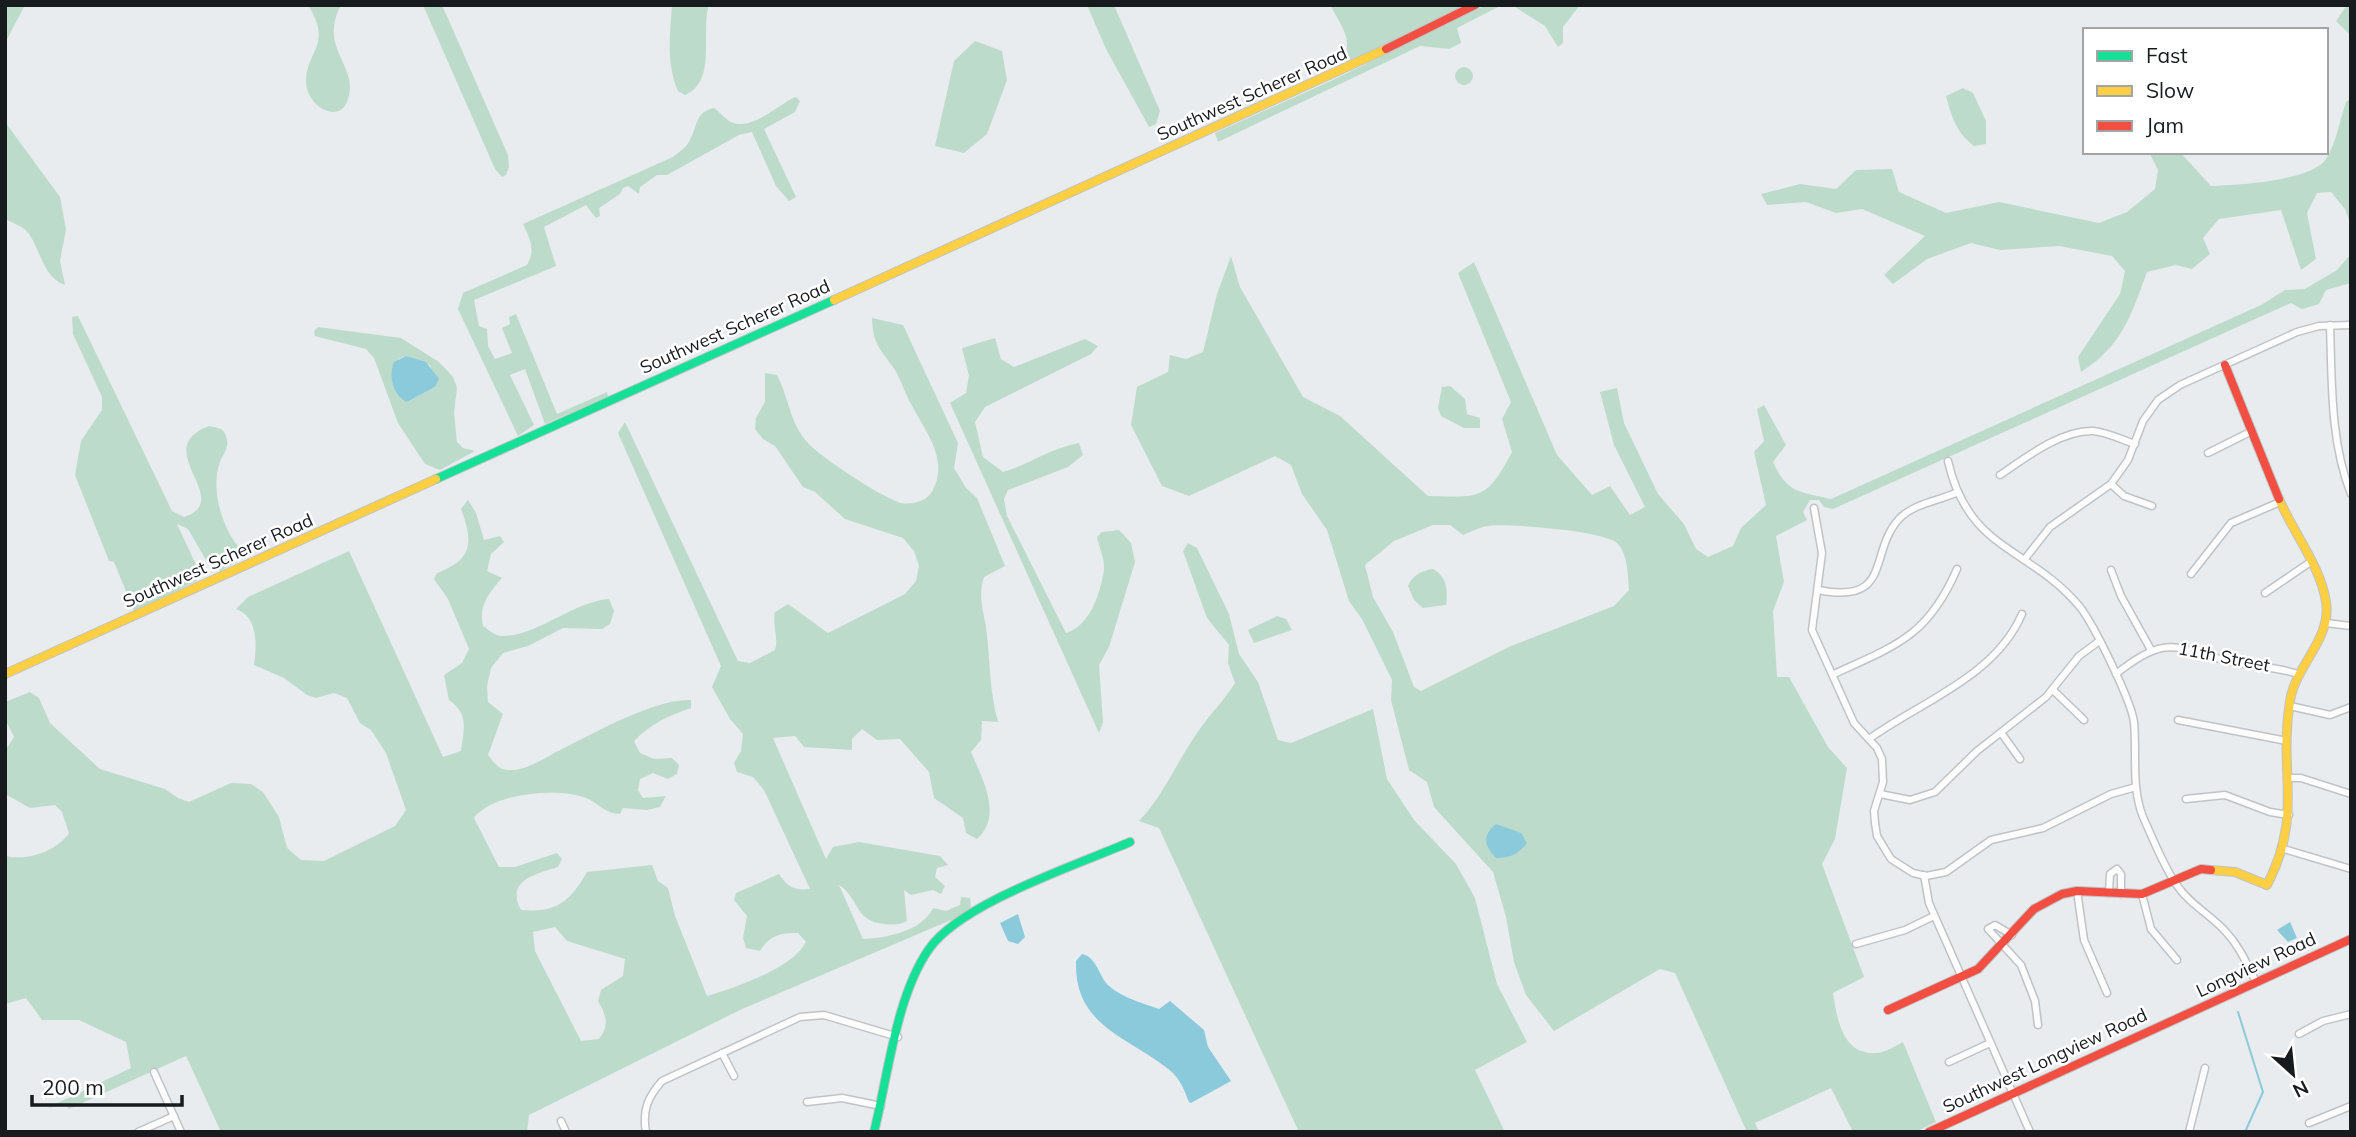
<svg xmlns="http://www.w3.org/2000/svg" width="2356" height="1137" font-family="Mulish,sans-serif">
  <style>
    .green { fill: #bddbcb; fill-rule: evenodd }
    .water { fill: #8bcadb }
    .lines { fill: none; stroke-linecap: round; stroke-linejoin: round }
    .stream { stroke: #8bcadb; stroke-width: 2 }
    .street-casing { stroke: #bfc3c5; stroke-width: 9 }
    .fast-casing { stroke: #bfc3c5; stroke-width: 10 }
    .slow-casing { stroke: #bfc3c5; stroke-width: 10 }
    .jam-casing { stroke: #bfc3c5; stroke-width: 10 }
    .street { stroke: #fcfcfd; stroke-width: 6 }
    .fast { stroke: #16e098; stroke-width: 8 }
    .slow { stroke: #ffcf43; stroke-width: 8 }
    .jam { stroke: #f24e42; stroke-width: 8 }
    .labels { text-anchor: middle; stroke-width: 5; stroke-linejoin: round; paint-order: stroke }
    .street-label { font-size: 18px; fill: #181b1d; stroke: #fff }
  </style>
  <rect width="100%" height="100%" fill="#e8ecef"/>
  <g class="green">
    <polygon points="5,5 25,5 5,43"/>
    <path d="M308,5H341C317,50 362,67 347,102C338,124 306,106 306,81C307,50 333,45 308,5Z"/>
    <polygon points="423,5 442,5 508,155 509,167 506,175 502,177 495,169"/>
    <path d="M672,5H709C700,31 718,81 685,95L678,91C666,63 670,34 672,5Z"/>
    <polygon points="1087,5 1114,5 1160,111 1156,124 1149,127 1106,49"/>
    <path d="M1330,5H1466L1343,66C1353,38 1343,29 1330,5Z"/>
    <polygon points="1486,5 1502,5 1457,28 1461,43 1449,49 1420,46 1218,142 1215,133 1335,79"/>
    <polygon points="1512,5 1580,5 1563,27 1563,43 1558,47 1545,26"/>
    <polygon points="2347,5 2351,5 2351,36 2336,21"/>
    <polygon points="975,41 1002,51 1007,80 987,134 964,153 935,146 954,61"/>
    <circle cx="1464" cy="76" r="9"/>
    <path d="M1963,88L1973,93L1986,121V144L1974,146C1956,132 1952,118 1946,96Z"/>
    <path d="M796,97L800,101L795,112L764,129L796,197L789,201L776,186L752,132L739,135L667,175H657L640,187L639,194L628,186L623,188L620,194L599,208L600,216L596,218L586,205L544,227L556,266L474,300L479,326L487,329L488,346L495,359L512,353L502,328L510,324L509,317L516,314L557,414L607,392L608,397L545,424L525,369L510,375L534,425L518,436L458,309L463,293L527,265C536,249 530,239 523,224L673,157C679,152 687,147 690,140C698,125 695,112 714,108C720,112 725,119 731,122C752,132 781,102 796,97Z"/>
    <path d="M2351,98V226L2345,209L2331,192L2317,193L2307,213L2316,259L2301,270L2281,210L2219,219L2203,238L2210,254L2192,269L2176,265L2147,272C2131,316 2122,346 2081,372L2078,357L2120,294L2125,271L2112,256L2059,246L2000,250L1971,243L1927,259L1893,284L1884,275L1925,236L1862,209L1836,213L1806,202L1767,205L1761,194L1800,184L1836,189L1856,170L1892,169L1899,192L1946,213L1999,202L2099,223L2127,212L2155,189L2158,170L2149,152H2180L2211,186C2236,185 2312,181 2326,159C2336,143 2340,120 2346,102Z"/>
    <path d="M5,122L60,197L66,229L60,261L65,285C43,277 42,253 29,234C25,227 13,223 5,219Z"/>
    <path d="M2351,254V283L2326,290L2319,304L2302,309L2291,303L1833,509L1824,507L1819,500H1810L1803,512L1807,520L1776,536L1784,582L1773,611L1777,677H1789L1828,747L1847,768L1835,839L1822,864L1864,977L1833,993C1837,1018 1842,1056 1877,1053C1885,1052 1896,1046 1903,1042L1936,1122L1915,1132H1853L1831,1088L1755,1123L1759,1132H1747L1675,973L1660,969L1554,1031L1526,995L1514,962L1506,917L1493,872L1434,807L1427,782L1409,770L1391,700L1392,680L1362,619L1349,601L1327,530L1302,494L1291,465L1275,456L1189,496L1162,486L1131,425L1137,387L1168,372L1170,355L1186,359L1203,352L1217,294L1231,256L1240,287L1303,397L1340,416L1428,496C1481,497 1486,501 1512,452L1502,419L1511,402L1458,273L1474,262L1557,455L1592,495L1610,486L1630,515L1645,507L1614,445L1600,392L1617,388L1624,423L1658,494L1684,524L1696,549L1708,557L1733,546L1741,528L1766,505L1754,452L1764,441L1757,409L1764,405L1786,445L1773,462C1788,494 1799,491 1831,499L2261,305L2285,290L2305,289L2337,270ZM1433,525H1450L1463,535C1471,532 1480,527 1488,526C1508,523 1605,531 1617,543C1628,554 1628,576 1629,590L1614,606L1511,646L1421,691L1414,687L1393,632L1373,597L1365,565L1394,541Z"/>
    <path d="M78,316L172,511L184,517C236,500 148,449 209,426C217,428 224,428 226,436C230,447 224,452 220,462C209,490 224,538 248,556L220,571L206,560L188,529L177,524L198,569L197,581L134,611L114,562L109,561L75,475L81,441L102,410V397L73,334L72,317Z"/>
    <path d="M872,318L903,325L958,443L954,468L966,488L977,498L1005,566L984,577C977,598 985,614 987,635C990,665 990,692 998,722L982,721L981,740L971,752C983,780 1003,816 977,839L966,833L963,818L934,798L929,772L900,739L877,740L862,729L852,739V750L804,747L795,736L773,738L826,859L833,847L859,842L940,856L948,865L937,868L935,877L945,886L941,894L933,890L911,895L904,890L907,921C899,925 894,925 885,924C854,922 859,897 839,885L863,939C887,938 922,931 933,908L946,911L960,905L961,897L970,898L971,907L965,914L740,1010L529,1115L527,1132H221L186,1056L69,1109L65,1104L47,1108L131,1068L126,1042L79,1020H42L26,998L5,1004V856C27,861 56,852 69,833L62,812L55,805L30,808L5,794V751L14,737L5,719V702L30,692L39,698L50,723L100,769L165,789L178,798L189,802L231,783L251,784L263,792L279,817L287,848L301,860L324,861L395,826L406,810L386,753L371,730L360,723L347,698L334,693L316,698L307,695L284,678L254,665C257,644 258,617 236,609L248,597L349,551L443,757L461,751C464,729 469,714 449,700L444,675L462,663L469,649L448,599L434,579L437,573C472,560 474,543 461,509L468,500L476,513L484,540L500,536L504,542L491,554L487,571L502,578C489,593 478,606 483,626C489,630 495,636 502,636C536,637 572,602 609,599L614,611L610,624L602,629L563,628L528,646L503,653L491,668L487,686L488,702L503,714L488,755C494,762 498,770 509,770C524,771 542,760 554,753C589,736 654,698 691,700V708C670,715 650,724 634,741L640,753L654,759L672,758L679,765L677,774L668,779L653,773L640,779L638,790L643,798L666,796L660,807L647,810L623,808L620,814C606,814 598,803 586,798C558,787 492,793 474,818L499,867H515L557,853L562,859L558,867C536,874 505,880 521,910C556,913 570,902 587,872L652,865L658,881L668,888L675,916L707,996C735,988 793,968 806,942L798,933C780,933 770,935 760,951L746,948L743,938L747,916L734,900L736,893L779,874C787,887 795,891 810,889L764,790L753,777L737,772L734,763L741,751L743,734L730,719L712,687L721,666L618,433L625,422L738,661L750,663L775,650C779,637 772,626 775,612L788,604L828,633L905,594L916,581L919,566L914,551L903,538L845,519L815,492L803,487L775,446L763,439L755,429L756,418L765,402V373L777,375C789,398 790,424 808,443C823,459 877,494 898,502C907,506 926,502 931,493C951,461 925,431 911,404C905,393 901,380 895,370C881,349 873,346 872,318ZM555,927L567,941L625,959L623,976L601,990L598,1001C606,1015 610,1025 599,1039L581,1041L535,951L533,932Z"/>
    <path d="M318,327L401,338L439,362L453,377L457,388L454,413L457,442L463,448L475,451L440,470L425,464L398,423L374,358L366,349L315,336L314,331ZM406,356L430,365L435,387L407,402L398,359Z"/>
    <path d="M995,338L1001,359L1014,367L1085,339L1098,346L1091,354L985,407L975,422L983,457L1003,472C1030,464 1051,448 1079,443L1083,455L1068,467L1008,490L1004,499L1007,516L1066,633C1090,626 1100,594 1104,570C1105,560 1099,547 1097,537L1102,532L1119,530L1131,543L1135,562L1109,647L1099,665L1103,722L1099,733L950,403L966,393L969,376L962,348Z"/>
    <polygon points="1450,386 1465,399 1467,414 1480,418 1480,428 1464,428 1441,416 1438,408 1442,387"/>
    <path d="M1188,543L1197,548L1229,614L1239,654L1258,682L1278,740L1291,743L1373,709L1387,779L1414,820L1456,864L1475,898L1497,984L1527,1042L1475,1070L1505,1132H1299L1297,1128L1159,828L1139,821C1167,791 1178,758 1202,726C1213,711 1225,699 1235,683L1228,663L1229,645L1207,618L1183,551Z"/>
    <path d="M1433,569C1447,577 1448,590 1446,605L1423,608L1414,600L1408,586C1412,575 1422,571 1433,569Z"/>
    <polygon points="1277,616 1286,619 1292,630 1254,643 1248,630"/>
  </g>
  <g class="water">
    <path d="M406,356L426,362L439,379L435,387L407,402C393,396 388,375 394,362Z"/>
    <path d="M1496,824L1521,833L1527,843C1518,854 1511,858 1496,858C1484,846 1482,835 1496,824Z"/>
    <polygon points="1018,914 1025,937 1018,944 1008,941 1000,923"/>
    <polygon points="2290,922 2297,938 2288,942 2277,930"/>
    <path d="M1082,954C1097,957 1099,977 1109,986C1123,998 1142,1003 1159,1009L1170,1001L1204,1030L1208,1047L1231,1081L1191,1103L1189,1102C1185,1092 1181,1081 1173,1073C1132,1037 1074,1029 1076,961Z"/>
  </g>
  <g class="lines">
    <polyline class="stream" points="2238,1012 2263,1092 2245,1132"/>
    <g class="street-casing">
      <g id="street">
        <path d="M2330,325C2332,380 2330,442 2351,494"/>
        <polyline points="2208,453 2252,431"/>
        <path d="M1948,461C1968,551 2030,547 2080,607C2094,625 2131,700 2134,722C2137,754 2131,787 2143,817C2153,839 2163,865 2176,884C2189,904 2211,915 2226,932C2240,947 2247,964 2256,982"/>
        <path d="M2000,475C2025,458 2061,430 2093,431C2107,432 2122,440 2135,444"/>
        <polyline points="2111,484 2124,496 2152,506"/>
        <polyline points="1814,508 1822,553 1812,630 1854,723 1877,748 1882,759 1883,782 1874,811 1875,823 1877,836 1891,859 1913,873 1926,876 1946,872 1991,840 2043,828 2111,794 2136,787"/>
        <polyline points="2024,560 2050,527 2111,484 2128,460 2143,421 2158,400 2180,385 2297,332 2319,326 2351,325"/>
        <polyline points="2111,570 2121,596 2151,650"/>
        <polyline points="2191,574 2231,523 2280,502"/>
        <path d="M1818,590C1893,605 1868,553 1899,519C1914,503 1939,501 1958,492"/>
        <polyline points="2265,593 2309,563"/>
        <polyline points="2326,623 2351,626"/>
        <path d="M1834,674C1897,645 1928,636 1957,569"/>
        <path d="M2116,674C2172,629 2178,652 2238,663C2259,667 2277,667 2298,674"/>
        <polyline points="2053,690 2084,720"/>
        <polyline points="2290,706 2330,715 2351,707"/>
        <polyline points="2178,720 2287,741"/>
        <polyline points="2002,734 2020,759"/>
        <path d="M1869,739C1920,702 1995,677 2022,614"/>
        <polyline points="2288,778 2301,778 2351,794"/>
        <polyline points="1880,794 1910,800 1935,792 1977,751 2046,697 2079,656 2098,642"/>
        <polyline points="2186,799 2225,795 2270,812 2289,815"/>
        <polyline points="2284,849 2351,869"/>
        <polyline points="1924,875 1929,903 2030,1132"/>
        <polyline points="2077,891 2084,940 2107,993"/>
        <polyline points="2109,893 2110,874 2117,869 2121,874 2121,894"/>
        <polyline points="2142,894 2151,929 2177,960"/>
        <polyline points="2012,935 1995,925 1988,929 2021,965 2035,1001 2038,1025"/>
        <polyline points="1856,944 1905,930 1934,916"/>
        <polyline points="2299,1034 2323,1021 2351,1014"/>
        <polyline points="722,1053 734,1076"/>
        <polyline points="1949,1062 1990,1043"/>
        <polyline points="154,1072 181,1132"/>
        <polyline points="807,1102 842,1098 881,1106"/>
        <polyline points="561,1121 566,1132"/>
        <polyline points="2309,1123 2351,1106"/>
        <polyline points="138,1132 174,1116"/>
        <path d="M646,1132C642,1110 648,1097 662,1081L800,1017L824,1015L898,1037"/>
        <polyline points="2189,1132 2205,1068"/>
      </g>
    </g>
    <g class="fast-casing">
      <g id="fast">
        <polyline points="436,479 834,300"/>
        <path d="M874,1132C888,1076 896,996 929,949C961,903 1077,865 1130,842"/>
      </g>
    </g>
    <g class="slow-casing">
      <g id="slow">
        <polyline points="834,300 1386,49"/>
        <polyline points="5,674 436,479"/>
        <path d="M2211,870L2235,872L2267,885C2304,814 2278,772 2290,701C2295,666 2332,639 2326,602C2321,567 2293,532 2279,499"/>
      </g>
    </g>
    <g class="jam-casing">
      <g id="jam">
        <polyline points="1386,49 1475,5"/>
        <polyline points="2225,365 2279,499"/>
        <polyline points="1888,1010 1978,969 2034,909 2062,894 2077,891 2142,894 2201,869 2211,870"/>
        <polyline points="1929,1132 2351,939"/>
      </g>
    </g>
    <use href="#street" class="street"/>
    <use href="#fast" class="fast"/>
    <use href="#slow" class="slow"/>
    <use href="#jam" class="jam"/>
  </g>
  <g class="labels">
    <g class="street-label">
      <text transform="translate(1252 94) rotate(-24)" y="6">Southwest Scherer Road</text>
      <text transform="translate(735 327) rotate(-24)" y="6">Southwest Scherer Road</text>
      <text transform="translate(218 561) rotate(-24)" y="6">Southwest Scherer Road</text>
      <text transform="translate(2224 657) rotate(11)" y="6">11th Street</text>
      <text transform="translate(2256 965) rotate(-25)" y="6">Longview Road</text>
      <text transform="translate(2045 1061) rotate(-25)" y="6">Southwest Longview Road</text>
    </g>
  </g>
  <rect width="2356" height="1137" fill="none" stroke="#181b1d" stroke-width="14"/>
  <rect x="2083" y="28" width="245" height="126" fill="#ffffff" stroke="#a3a4a5" stroke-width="2"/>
  <rect x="2097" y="51" width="35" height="10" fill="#16e098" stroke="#a3a4a5" stroke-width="2"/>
  <text x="2146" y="63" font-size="21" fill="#181b1d">Fast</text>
  <rect x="2097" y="86" width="35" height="10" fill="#ffcf43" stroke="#a3a4a5" stroke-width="2"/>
  <text x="2146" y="98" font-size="21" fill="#181b1d">Slow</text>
  <rect x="2097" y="121" width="35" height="10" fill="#f24e42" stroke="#a3a4a5" stroke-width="2"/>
  <text x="2146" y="133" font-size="21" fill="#181b1d">Jam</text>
  <g transform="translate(2293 1074) rotate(153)" stroke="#ffffff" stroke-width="5" paint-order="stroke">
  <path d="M0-5L12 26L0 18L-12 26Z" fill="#181b1d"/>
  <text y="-10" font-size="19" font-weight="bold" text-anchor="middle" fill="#181b1d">N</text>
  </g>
  <path d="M32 1095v10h150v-10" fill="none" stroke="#181b1d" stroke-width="3.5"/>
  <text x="42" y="1095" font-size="21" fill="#181b1d" stroke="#ffffff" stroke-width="5" paint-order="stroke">200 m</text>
</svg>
